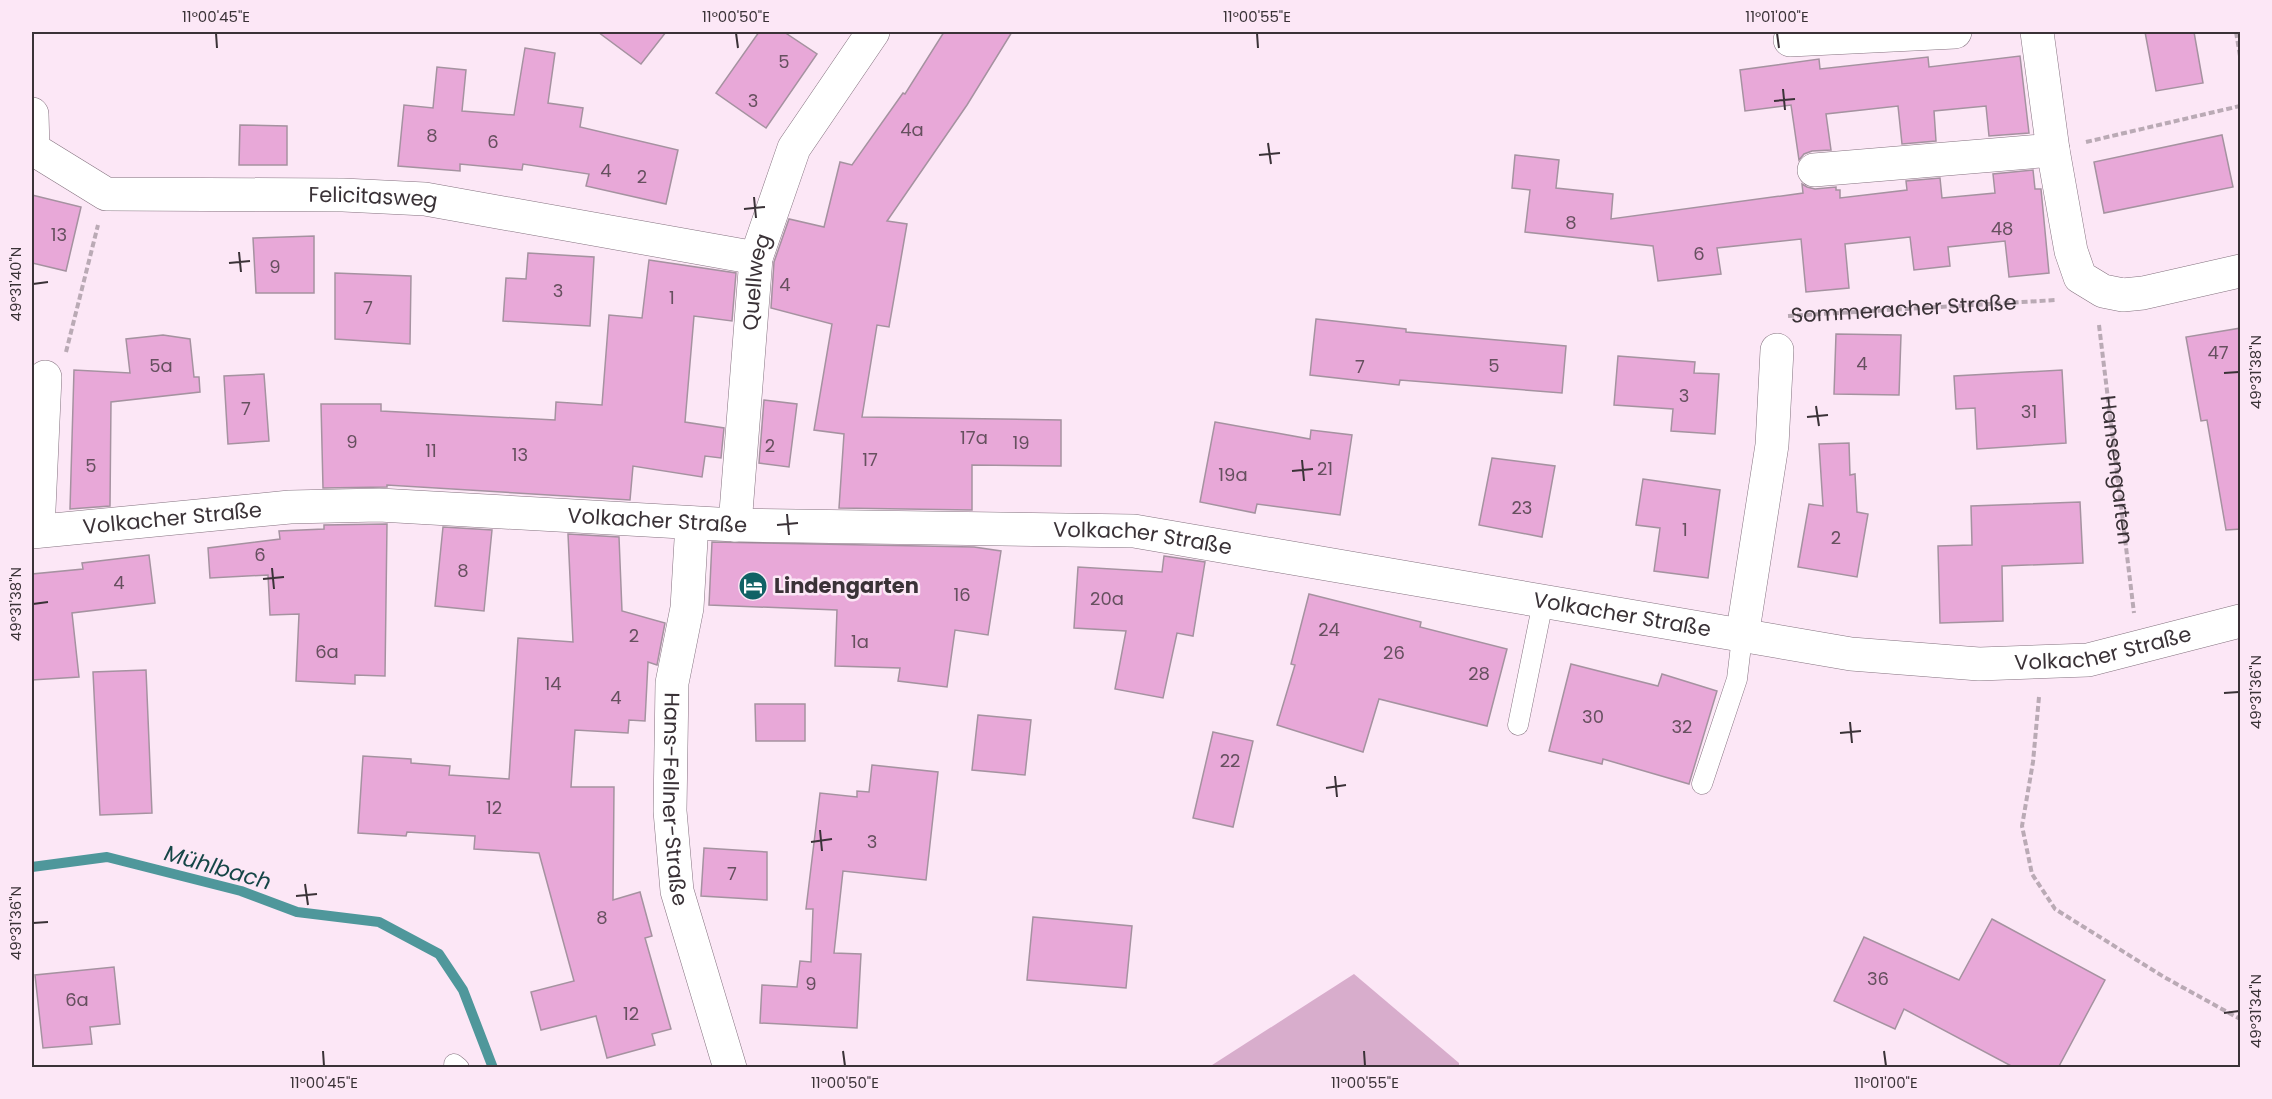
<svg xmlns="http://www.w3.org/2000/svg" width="2272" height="1099" font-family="Poppins,sans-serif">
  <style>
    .green { fill: #d8adcc }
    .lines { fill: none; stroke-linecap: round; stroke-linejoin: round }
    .stream { stroke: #4f979b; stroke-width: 10 }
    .building { fill: #e8a8d8; stroke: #a592a0; stroke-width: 1.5 }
    .service-casing { stroke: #84727f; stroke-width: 21 }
    .minor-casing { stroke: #84727f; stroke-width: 34 }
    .path { stroke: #baaab5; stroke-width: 4; stroke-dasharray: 6 3; stroke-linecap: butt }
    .service { stroke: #fff; stroke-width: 20 }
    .minor { stroke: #fff; stroke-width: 33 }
    .ticks { fill: none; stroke: #3a3237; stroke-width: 2 }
    .labels { text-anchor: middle; stroke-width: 5; stroke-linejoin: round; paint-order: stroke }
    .number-label { font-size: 18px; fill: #66505f }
    .street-label { font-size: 21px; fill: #3a3237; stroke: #fce7f6 }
    .poi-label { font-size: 21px; font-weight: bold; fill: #3a3237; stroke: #fce7f6; text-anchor: start }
    .water-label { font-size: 22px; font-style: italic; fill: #154647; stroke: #fce7f6 }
    .neatline { fill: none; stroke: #3a3237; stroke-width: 2 }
    .ticks-label { font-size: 15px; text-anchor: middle; fill: #3a3237 }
  </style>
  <rect width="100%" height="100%" fill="#fce7f6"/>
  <polygon class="green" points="1354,974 1459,1063 1459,1067 1209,1067"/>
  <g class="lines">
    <polyline class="stream" points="32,867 107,857 241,891 297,912 379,922 439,954 463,990 493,1068"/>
  </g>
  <g class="building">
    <polygon points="598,32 666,32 641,64"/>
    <polygon points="759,32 784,32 817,54 766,128 716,93"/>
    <polygon points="944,32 1012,32 967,105 887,221 907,224 889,327 877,325 862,417 1061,420 1061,466 972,465 972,510 839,508 844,434 814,430 832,324 771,308 774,262 789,219 824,227 840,162 852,165 903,93 905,94"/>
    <polygon points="2145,32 2194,32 2203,83 2156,91"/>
    <polygon points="525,48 555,53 548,103 583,108 580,127 678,150 666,204 586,186 589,174 523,164 522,170 460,164 460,171 398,166 404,105 433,108 437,67 466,70 462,111 514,115"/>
    <polygon points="2020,56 2029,133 1989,136 1986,106 1934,111 1936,141 1902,144 1898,106 1826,114 1831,150 1812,151 1804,154 1799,160 1791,105 1745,111 1740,70 1819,59 1820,69 1928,57 1929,67"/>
    <polygon points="240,125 287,126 287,165 239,165"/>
    <polygon points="2222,135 2233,187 2104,213 2094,162"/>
    <polygon points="1515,155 1559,160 1556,188 1613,194 1611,219 1803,193 1802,184 1807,187 1815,189 1836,187 1836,190 1840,190 1840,198 1907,190 1906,181 1940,178 1942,198 1995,193 1993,174 2033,170 2035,189 2041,189 2049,273 2009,277 2005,241 1948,247 1950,266 1914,270 1910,237 1845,244 1849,288 1806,292 1801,239 1717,248 1721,274 1658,281 1653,246 1525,232 1530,190 1512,188"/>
    <polygon points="32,195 81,207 66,271 32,263"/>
    <polygon points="314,236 314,293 256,293 253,238"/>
    <polygon points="528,253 594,257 590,326 503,321 506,278 526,279"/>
    <polygon points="649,260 736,273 732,321 694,316 685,422 724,428 721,458 705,456 702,477 633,466 630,500 387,485 387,487 323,488 321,404 381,404 381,411 555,420 556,402 602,405 609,315 642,318"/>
    <polygon points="335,273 411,276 410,344 335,339"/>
    <polygon points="1316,319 1406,329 1406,332 1566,346 1562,393 1400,380 1399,385 1310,375"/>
    <polygon points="2241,328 2241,529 2226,530 2207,420 2201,421 2186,337"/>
    <polygon points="1836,334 1901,335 1899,395 1834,394"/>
    <polygon points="163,335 190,339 194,377 199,377 200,392 111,402 110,506 70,509 74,370 130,373 126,339"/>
    <polygon points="1618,356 1695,362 1694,373 1719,374 1715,434 1671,431 1673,409 1614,405"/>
    <polygon points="2062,370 2066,443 1977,449 1975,408 1956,409 1954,376"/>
    <polygon points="264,374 269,441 228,444 224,376"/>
    <polygon points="764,400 797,404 789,467 759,463"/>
    <polygon points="1215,422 1310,439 1311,430 1352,435 1340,515 1257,504 1255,513 1200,502"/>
    <polygon points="1849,443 1850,475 1855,474 1857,512 1868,514 1857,577 1798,567 1809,504 1823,506 1819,444"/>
    <polygon points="1492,458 1555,466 1542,537 1479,525"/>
    <polygon points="1643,479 1720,490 1708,578 1654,571 1660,528 1636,525"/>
    <polygon points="2080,502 2083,563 2002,566 2003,621 1940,623 1938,546 1972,545 1971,506"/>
    <polygon points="387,524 385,676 355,675 355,684 296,681 299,614 270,615 268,575 210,578 208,548 280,539 279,531 324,529 324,525"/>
    <polygon points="443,527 492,530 484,611 435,606"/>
    <polygon points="568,534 619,537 622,611 665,623 657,665 648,662 645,721 629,720 628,733 575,730 571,787 614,787 613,900 640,892 652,936 645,938 671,1029 652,1034 655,1045 607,1058 596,1016 541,1030 531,992 574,981 539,853 474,849 475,836 407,832 406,836 358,833 363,756 411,759 411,763 450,766 449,775 509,779 518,638 573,642"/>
    <polygon points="712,542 974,547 1001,551 988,635 955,630 947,687 898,681 900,668 835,666 837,610 709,605"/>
    <polygon points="149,555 155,603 72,613 79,677 32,680 32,574 83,569 82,563"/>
    <polygon points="1164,556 1205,562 1193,636 1177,633 1163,698 1115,689 1126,631 1074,628 1078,567 1162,572"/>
    <polygon points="1309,594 1421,622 1420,627 1507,649 1487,726 1379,699 1363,752 1277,725 1295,665 1291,664"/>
    <polygon points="1571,664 1658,686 1662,674 1717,691 1689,784 1603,759 1602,764 1549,751"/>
    <polygon points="146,670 152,813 100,815 93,672"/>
    <polygon points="755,704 805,704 805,741 756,741"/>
    <polygon points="978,715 1031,720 1025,775 972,770"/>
    <polygon points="1213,732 1253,741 1233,827 1193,818"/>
    <polygon points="872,765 938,772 926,880 843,871 834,953 861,954 857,1028 760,1023 762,985 797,987 800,961 811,962 813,909 806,909 820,793 857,797 857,791 869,792"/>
    <polygon points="704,848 767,852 767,900 701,896"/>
    <polygon points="1033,917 1132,926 1126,988 1027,980"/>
    <polygon points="1992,919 2105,980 2058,1068 2015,1068 1904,1009 1895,1029 1834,1001 1864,937 1959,980"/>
    <polygon points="114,967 120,1024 90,1027 92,1044 43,1048 35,975"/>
  </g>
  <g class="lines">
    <g class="service-casing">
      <g id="service">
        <polyline points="1518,725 1543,602"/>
        <polyline points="1702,784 1737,679 1742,637"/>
        <polyline points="454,1064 459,1068"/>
      </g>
    </g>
    <g class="minor-casing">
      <g id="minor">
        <polyline points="2037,32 2053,150 2071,251 2080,277 2103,291 2123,295 2143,293 2240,271"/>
        <polyline points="1790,40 1955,32"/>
        <path id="s3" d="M32,114L33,149L106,194L343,195L425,199L756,258"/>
        <polyline points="1814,170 2053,150"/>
        <path id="s4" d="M692,523L687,608L672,683L670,811L677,891L730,1068"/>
        <path id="s5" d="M735,525L756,258L794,148L873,32"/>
        <polyline points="38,531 45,377"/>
        <path id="s6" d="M32,532L290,507L379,505L735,525L1134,531L1851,654L1979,664L2088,660L2240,621"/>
        <polyline points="1742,637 1772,445 1777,350"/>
      </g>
    </g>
    <g class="path">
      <polyline points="2236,32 2240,56"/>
      <polyline points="2086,142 2240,106"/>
      <path id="s1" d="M1788,316L2056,300"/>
      <path id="s2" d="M2099,325L2134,613"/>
      <polyline points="66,352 98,225"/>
      <polyline points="2039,697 2033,762 2022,826 2032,874 2055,909 2164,977 2240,1019"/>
    </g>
    <use href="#service" class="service"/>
    <use href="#minor" class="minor"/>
  </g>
  <path class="ticks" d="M216,33L217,48M736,33L738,48M1257,33L1258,48M1777,33L1779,48M1783,89L1785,110M1774,101L1795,99M1268,143L1271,164M1259,155L1280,153M754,197L756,218M744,209L765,207M239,252L241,272M229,263L250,261M33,284L48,282M2224,373L2239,372M1816,406L1819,426M1807,417L1828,415M1302,460L1304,481M1292,471L1313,469M787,514L789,535M777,525L798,523M272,568L274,589M263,579L284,577M33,604L48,602M2224,693L2239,692M1850,722L1852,743M1840,733L1861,731M1335,776L1337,797M1326,788L1346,785M820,830L822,851M811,842L832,839M305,884L308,905M296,896L317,894M33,923L48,922M2224,1013L2239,1011M323,1051L324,1066M843,1051L845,1066M1364,1051L1365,1066M1884,1051L1886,1066"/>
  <defs>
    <g id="hotel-disc" transform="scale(1.5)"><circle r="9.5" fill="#116265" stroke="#fce7f6"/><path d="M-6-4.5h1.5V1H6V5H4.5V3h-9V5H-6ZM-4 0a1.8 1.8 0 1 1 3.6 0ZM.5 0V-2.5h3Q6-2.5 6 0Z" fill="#fff"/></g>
  </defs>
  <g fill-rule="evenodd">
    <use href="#hotel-disc" x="753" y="586"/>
  </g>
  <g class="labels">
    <g class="number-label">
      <text x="784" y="68">5</text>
      <text x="753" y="107">3</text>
      <text x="912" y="136">4a</text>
      <text x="432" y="142">8</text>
      <text x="493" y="148">6</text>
      <text x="606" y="177">4</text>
      <text x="642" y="183">2</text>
      <text x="1571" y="229">8</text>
      <text x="2002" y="235">48</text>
      <text x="59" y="241">13</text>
      <text x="1699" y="260">6</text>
      <text x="275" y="273">9</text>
      <text x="785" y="291">4</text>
      <text x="558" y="297">3</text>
      <text x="672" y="304">1</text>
      <text x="368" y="314">7</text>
      <text x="2218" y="359">47</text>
      <text x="1862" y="370">4</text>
      <text x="161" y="372">5a</text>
      <text x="1494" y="372">5</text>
      <text x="1360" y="373">7</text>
      <text x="1684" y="402">3</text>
      <text x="246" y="415">7</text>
      <text x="2029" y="418">31</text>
      <text x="974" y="444">17a</text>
      <text x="352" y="448">9</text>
      <text x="1021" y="449">19</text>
      <text x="770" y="452">2</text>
      <text x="431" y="457">11</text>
      <text x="520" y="461">13</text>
      <text x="870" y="466">17</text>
      <text x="91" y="472">5</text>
      <text x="1325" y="475">21</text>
      <text x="1233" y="481">19a</text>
      <text x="1522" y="514">23</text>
      <text x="1685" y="536">1</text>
      <text x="1836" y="544">2</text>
      <text x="260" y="561">6</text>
      <text x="463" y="577">8</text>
      <text x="119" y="589">4</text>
      <text x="962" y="601">16</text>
      <text x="1107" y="605">20a</text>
      <text x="1329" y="636">24</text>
      <text x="634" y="642">2</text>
      <text x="860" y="648">1a</text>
      <text x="327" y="658">6a</text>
      <text x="1394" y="659">26</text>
      <text x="1479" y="680">28</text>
      <text x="553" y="690">14</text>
      <text x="616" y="704">4</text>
      <text x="1593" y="723">30</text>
      <text x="1682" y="733">32</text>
      <text x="1230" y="767">22</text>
      <text x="494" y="814">12</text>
      <text x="872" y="848">3</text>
      <text x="732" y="880">7</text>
      <text x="602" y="924">8</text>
      <text x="1878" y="985">36</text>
      <text x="811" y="990">9</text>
      <text x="77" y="1006">6a</text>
      <text x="631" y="1020">12</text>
    </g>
    <g class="street-label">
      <text dy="7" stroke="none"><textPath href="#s3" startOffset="388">Felicitasweg</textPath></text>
      <text dy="7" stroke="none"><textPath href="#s5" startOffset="244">Quellweg</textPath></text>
      <text dy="7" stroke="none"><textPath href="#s1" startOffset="116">Sommeracher Straße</textPath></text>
      <text dy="7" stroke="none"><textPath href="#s2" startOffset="146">Hansengarten</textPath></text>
      <text dy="7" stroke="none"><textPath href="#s6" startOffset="141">Volkacher Straße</textPath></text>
      <text dy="7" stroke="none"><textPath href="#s6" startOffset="627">Volkacher Straße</textPath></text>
      <text dy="7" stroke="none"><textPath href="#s6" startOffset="1113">Volkacher Straße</textPath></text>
      <text dy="7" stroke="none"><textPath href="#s6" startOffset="1599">Volkacher Straße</textPath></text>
      <text dy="7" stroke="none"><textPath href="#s6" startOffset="2085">Volkacher Straße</textPath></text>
      <text dy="7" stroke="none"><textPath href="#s4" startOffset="278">Hans-Fellner-Straße</textPath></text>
    </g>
    <g class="poi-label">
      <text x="774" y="593">Lindengarten</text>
    </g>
    <g class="water-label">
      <text transform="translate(218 867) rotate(16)" y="8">Mühlbach</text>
    </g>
  </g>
  <rect width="2272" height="1099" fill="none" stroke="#fce7f6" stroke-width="66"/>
  <rect x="33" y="33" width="2206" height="1033" class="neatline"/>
  <g class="ticks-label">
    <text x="216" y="22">11°00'45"E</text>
    <text x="736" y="22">11°00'50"E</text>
    <text x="1257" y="22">11°00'55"E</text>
    <text x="1777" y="22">11°01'00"E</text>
    <text transform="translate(16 284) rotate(-90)" y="5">49°31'40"N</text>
    <text transform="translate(2256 372) rotate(-90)" y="5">49°31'38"N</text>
    <text transform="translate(16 604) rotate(-90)" y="5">49°31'38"N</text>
    <text transform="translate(2256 692) rotate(-90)" y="5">49°31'36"N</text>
    <text transform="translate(16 923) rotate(-90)" y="5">49°31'36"N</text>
    <text transform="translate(2256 1011) rotate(-90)" y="5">49°31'34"N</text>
    <text x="324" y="1088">11°00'45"E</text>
    <text x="845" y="1088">11°00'50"E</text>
    <text x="1365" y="1088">11°00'55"E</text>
    <text x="1886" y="1088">11°01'00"E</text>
  </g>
</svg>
